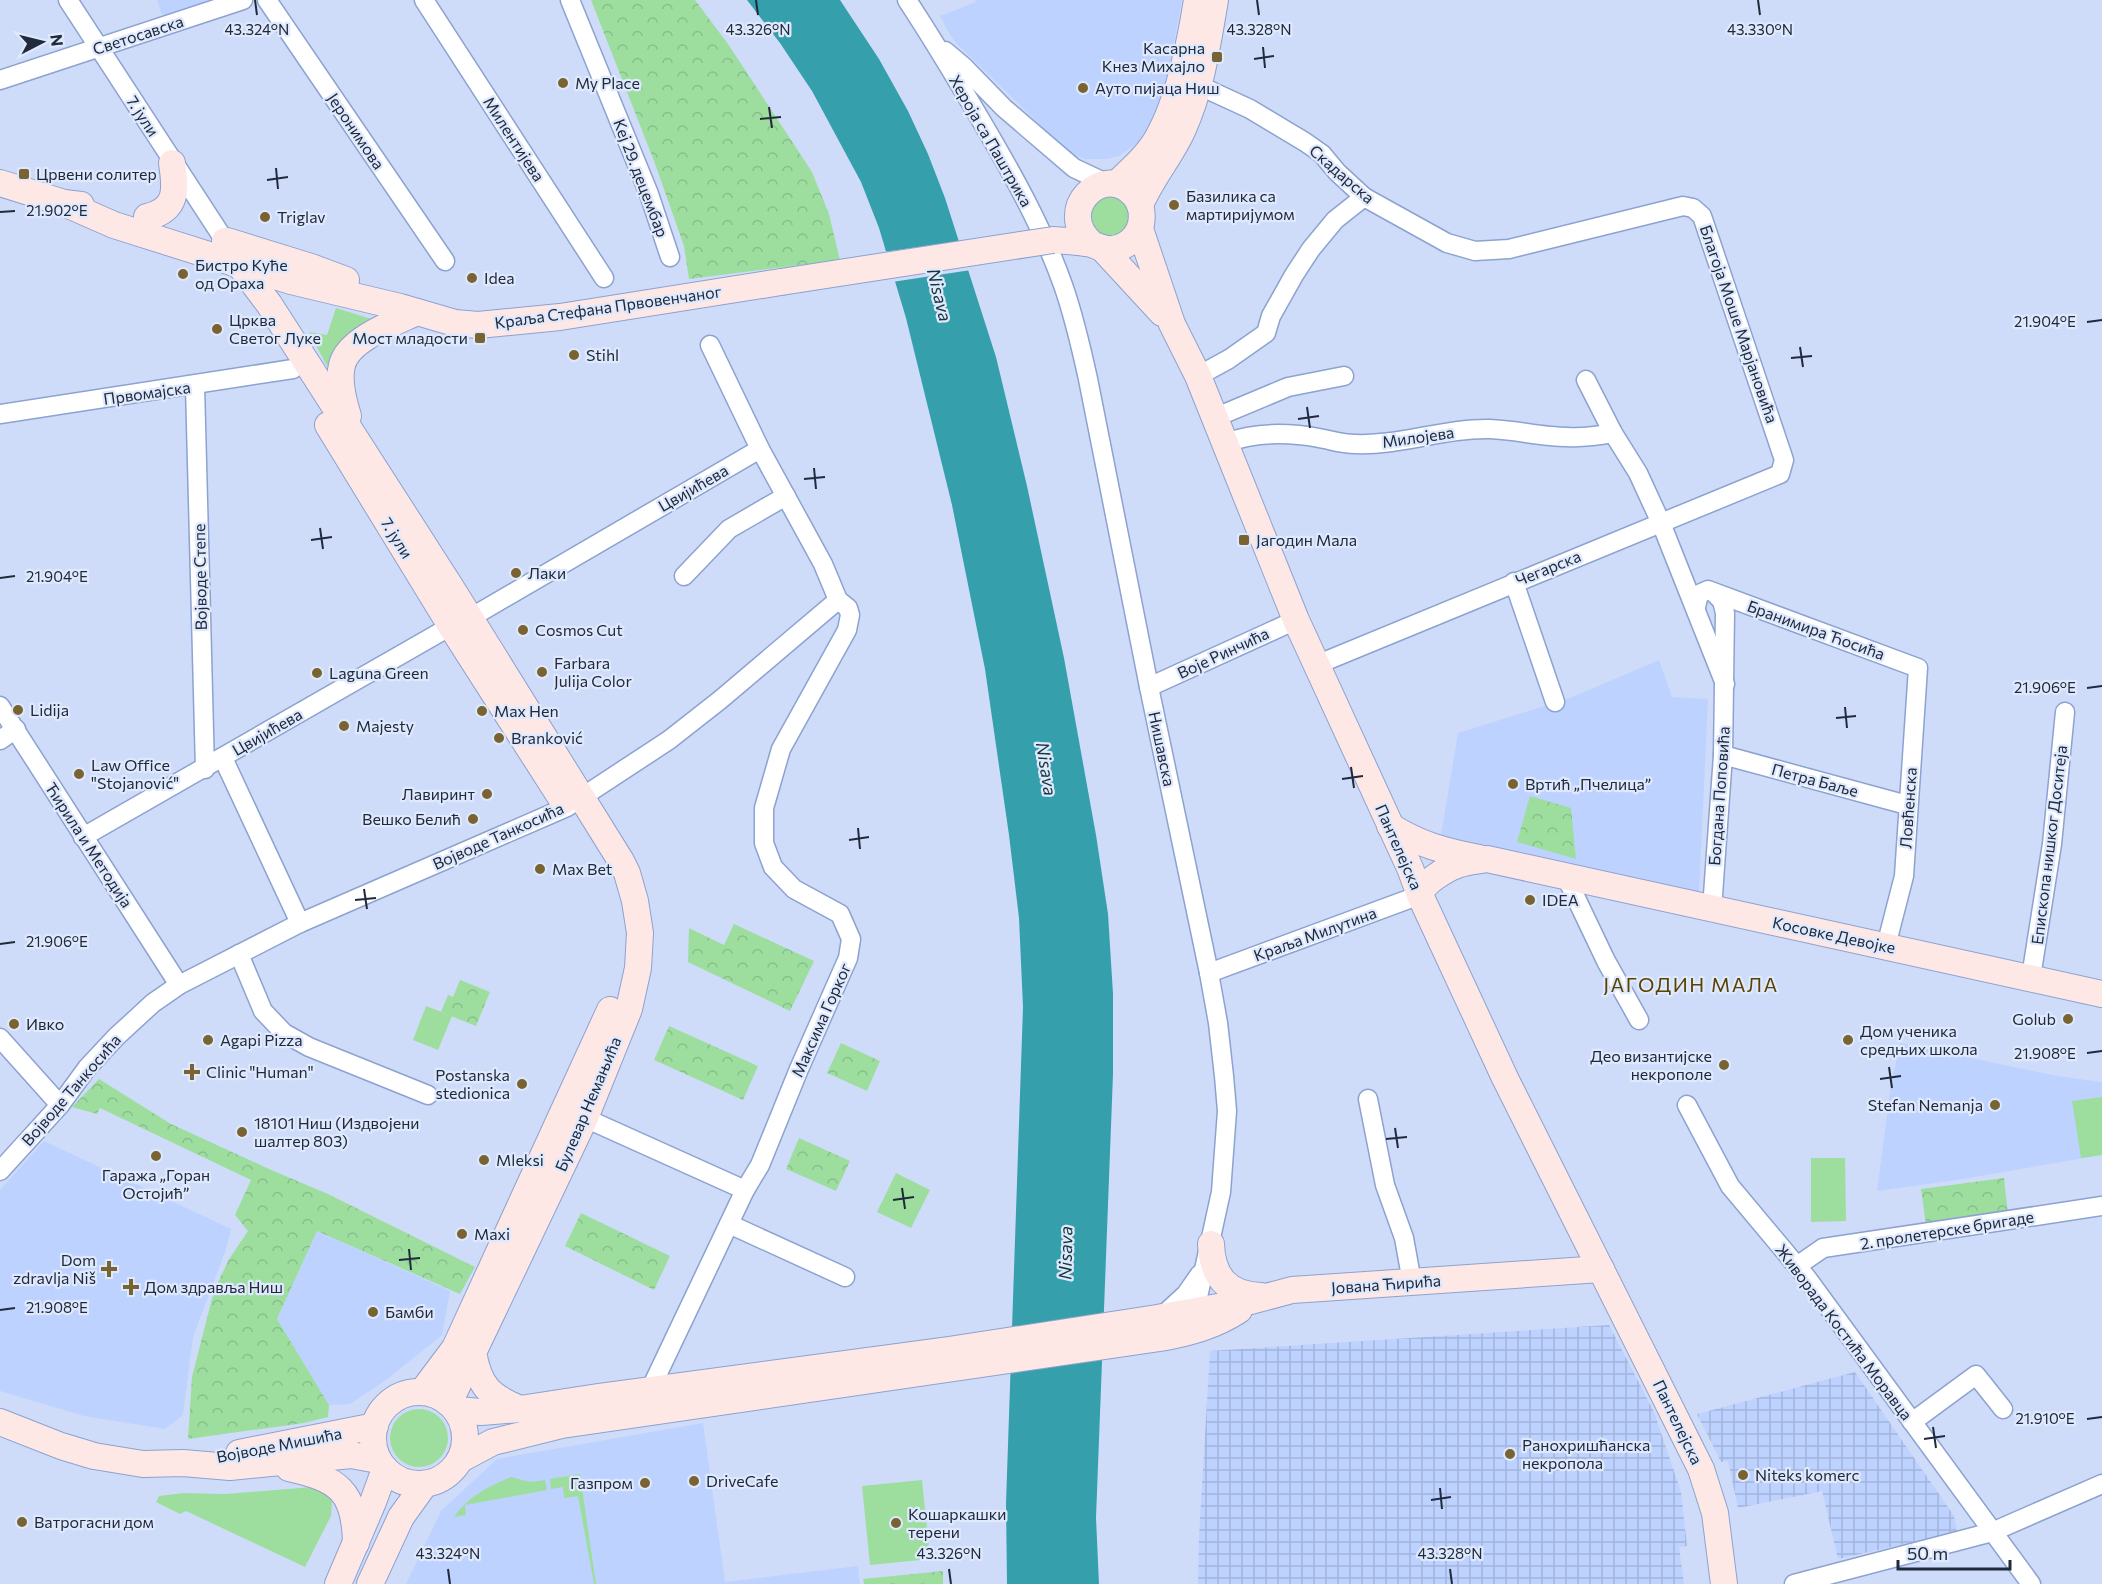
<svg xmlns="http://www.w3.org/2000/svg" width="2102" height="1584" font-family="Commissioner,sans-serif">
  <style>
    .built { fill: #bdd2fe }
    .industrial { fill: url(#industrial-grid) }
    .grass { fill: #9dde9f }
    .park { fill: url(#park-crowns) }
    .water { fill: #35a0ab }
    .pier { fill: #cedcf9 }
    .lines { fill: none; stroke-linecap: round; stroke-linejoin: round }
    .street-casing { stroke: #8ca2d0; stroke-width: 21 }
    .secondary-casing { stroke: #8ca2d0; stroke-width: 28 }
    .street { stroke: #fff; stroke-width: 18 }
    .secondary { stroke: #fee8e6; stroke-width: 26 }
    .secondary-bridge-casing { stroke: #8ca2d0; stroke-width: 28; stroke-linecap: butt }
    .secondary-bridge { stroke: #fee8e6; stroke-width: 26 }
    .ticks { fill: none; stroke: #212a3c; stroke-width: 2 }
    .poi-dot { fill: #796333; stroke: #dfe9fd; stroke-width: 2 }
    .labels { text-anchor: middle; stroke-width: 4.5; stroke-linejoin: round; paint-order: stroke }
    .street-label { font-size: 16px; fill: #212a3c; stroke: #dfe9fd }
    .poi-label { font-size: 16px; fill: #212a3c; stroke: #dfe9fd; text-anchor: start }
    .water-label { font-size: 18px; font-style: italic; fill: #17363a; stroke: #dfe9fd }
    .quarter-label { font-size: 20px; letter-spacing: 1.5px; fill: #5a4202; stroke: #dfe9fd }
    .ticks-label { font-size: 15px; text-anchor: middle; fill: #212a3c; stroke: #dfe9fd; stroke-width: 4.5; stroke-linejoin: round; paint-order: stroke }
  </style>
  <defs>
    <pattern id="industrial-grid" width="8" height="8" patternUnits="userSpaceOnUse" patternTransform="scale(1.5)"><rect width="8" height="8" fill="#bdd2fe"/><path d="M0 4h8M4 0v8" fill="none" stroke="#a2b4db"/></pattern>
    <pattern id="park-crowns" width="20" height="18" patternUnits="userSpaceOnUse" patternTransform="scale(1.5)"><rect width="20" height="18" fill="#9dde9f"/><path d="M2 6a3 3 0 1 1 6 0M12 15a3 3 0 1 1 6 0" fill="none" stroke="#87bf8a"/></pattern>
  </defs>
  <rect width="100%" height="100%" fill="#cedcf9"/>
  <g class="built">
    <polygon points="157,0 218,0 163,17"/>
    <polygon points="975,0 1182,0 1169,70 1160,106 1139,142 1119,156 1107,159 1085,159 1069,153 957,44 949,33 940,16 976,2"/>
    <polygon points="1659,660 1672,697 1708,699 1699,893 1441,835 1458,733 1570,698"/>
    <polygon points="1900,1043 2057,1076 2102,1082 2102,1155 1957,1180 1877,1191 1891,1085"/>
    <polygon points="44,1141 231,1229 226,1249 193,1337 183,1415 165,1429 84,1416 0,1391 0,1190"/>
    <polygon points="317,1231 450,1291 442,1335 386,1380 350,1404 329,1405 277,1319"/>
    <polygon points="703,1423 725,1582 858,1566 860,1584 406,1584 441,1511 497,1459"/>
  </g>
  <g class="industrial">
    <polygon points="1609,1325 1654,1412 1681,1492 1687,1546 1679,1547 1684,1584 1198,1584 1199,1536 1210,1351"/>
    <polygon points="1855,1372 1954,1516 1957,1532 1838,1559 1822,1491 1738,1508 1728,1461 1721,1462 1697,1414"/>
  </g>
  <g class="grass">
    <circle cx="1110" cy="217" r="20"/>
    <polygon points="336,308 378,321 332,368 327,366 309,332 327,335"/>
    <polygon points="426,1006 452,1016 438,1050 413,1040"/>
    <polygon points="2102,1097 2102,1155 2081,1158 2072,1101"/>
    <polygon points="1811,1158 1845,1158 1846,1221 1811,1222"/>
    <polygon points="896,1173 930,1190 911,1228 877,1212"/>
    <circle cx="419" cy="1438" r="29"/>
    <polygon points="580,1474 596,1584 594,1584 578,1496 564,1498 563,1487 551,1489 550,1479"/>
    <path d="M511,1477L530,1482L545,1480L547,1490L465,1505L466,1515L454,1517C469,1496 487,1487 511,1477Z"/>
    <polygon points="922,1480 930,1559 870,1565 862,1486"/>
    <polygon points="312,1487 326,1491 332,1502 331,1516 305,1567 186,1511 180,1514 156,1502 159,1496 184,1493 226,1494"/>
  </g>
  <g class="park">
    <polygon points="591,0 695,0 728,44 812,172 829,214 840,260 689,279 684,246 654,161"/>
    <polygon points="1530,796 1571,808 1576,859 1517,842"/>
    <polygon points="734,924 814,961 790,1011 688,962 689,928 724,945"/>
    <polygon points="460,980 490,992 476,1026 441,1012 448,995 453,997"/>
    <polygon points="669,1026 758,1066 743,1100 654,1060"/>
    <polygon points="841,1043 880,1061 867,1091 827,1073"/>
    <polygon points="99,1079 171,1124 269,1169 328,1194 475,1267 460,1294 317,1231 277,1319 329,1405 328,1417 304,1423 188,1439 192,1377 214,1291 229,1259 248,1231 235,1215 251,1180 100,1108 97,1114 72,1107"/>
    <polygon points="799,1138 850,1161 836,1191 786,1169"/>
    <polygon points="2004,1178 2008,1214 1926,1225 1921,1189"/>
    <polygon points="581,1213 670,1256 654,1290 565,1246"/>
    <polygon points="943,1571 943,1584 864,1584 863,1579"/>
  </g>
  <polygon class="water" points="747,0 840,0 879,59 908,111 928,154 945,198 996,357 1027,486 1064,658 1096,835 1108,914 1113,994 1113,1074 1096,1518 1099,1584 1007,1584 1006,1503 1023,1007 1019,918 1009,835 985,669 952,505 906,318 879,228 861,182 812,91 780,43"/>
  <polygon class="pier" points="962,241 971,270 892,282 883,252"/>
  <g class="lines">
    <g class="street-casing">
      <g id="street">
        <polyline points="68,0 225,241"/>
        <polyline points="267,0 445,261"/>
        <polyline points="424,0 604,278"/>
        <polyline points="570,0 649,194 670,257"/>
        <path d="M907,0C932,38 956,78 979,117C1011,171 1042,226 1063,285C1074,316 1081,347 1088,379L1149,687L1209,973L1218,1023L1224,1076L1227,1111L1221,1192L1198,1297L1187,1317"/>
        <polyline points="945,51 964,67 1004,108 1074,168 1108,184"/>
        <polyline points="0,80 243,0"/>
        <polyline points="1200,86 1250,109 1305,142 1322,154 1337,172 1364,197 1447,243 1475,251 1509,249 1683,206 1693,208 1702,216 1784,460 1780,474 1316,665"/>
        <polyline points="1198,376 1229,359 1266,333 1271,316 1294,275 1311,249 1335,220 1364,197"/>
        <polyline points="1586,380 1613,433 1638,473 1661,523 1725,684"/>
        <polyline points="195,386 205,769"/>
        <polyline points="0,414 293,369"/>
        <polyline points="1214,418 1288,387 1344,376"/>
        <path d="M1225,443C1256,432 1287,432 1319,438C1331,440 1342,444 1355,444C1400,446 1444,428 1490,429C1516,430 1542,437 1567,437C1583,438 1597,436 1613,433"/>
        <polyline points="684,576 729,529 786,496"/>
        <polyline points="1514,582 1555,702"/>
        <polyline points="1696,607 1699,594 1708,590 1918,668 1904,876 1886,946"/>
        <polyline points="470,618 760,449"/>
        <polyline points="1149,687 1296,620"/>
        <polyline points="0,706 179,985"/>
        <polyline points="0,740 16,729"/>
        <polyline points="1723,755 1907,805"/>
        <polyline points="223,758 300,923"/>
        <polyline points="83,837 451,626"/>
        <polyline points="1566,877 1606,961 1639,1020"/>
        <polyline points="1712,909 1723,755 1725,613 1722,601 1714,593"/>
        <polyline points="239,954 263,1011 284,1033 309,1047 428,1095"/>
        <polyline points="1209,973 1420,895"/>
        <polyline points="2031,977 2052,844 2065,712"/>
        <polyline points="0,1038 60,1105"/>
        <polyline points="1368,1099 1385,1185 1404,1238 1412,1282"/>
        <polyline points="1687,1105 1730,1186 1807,1278 2031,1584"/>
        <polyline points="585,1118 745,1190"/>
        <polyline points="0,1171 60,1105 87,1068 116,1037 153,1003 179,985 300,923 567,807 669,740 720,700 838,600"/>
        <polyline points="729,1224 845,1277"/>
        <polyline points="1797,1266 1823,1248 2102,1206"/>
        <polyline points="1160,1318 1186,1294 1200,1274"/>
        <polyline points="650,1390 745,1190 760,1165 799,1069 848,958 851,939 840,914 794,889 773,867 764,843 764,808 781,749 847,630 850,615 848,608 838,600 823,564 760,449 710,345"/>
        <polyline points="1912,1422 1976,1375 2003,1409"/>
        <polyline points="1794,1584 1992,1532 2102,1484"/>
      </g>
    </g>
    <g class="secondary-casing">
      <g id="secondary">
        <polyline points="0,183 64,203 81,205"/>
        <path d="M1116,184C1130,171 1147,156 1157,139C1179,101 1190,43 1197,0"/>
        <polyline points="64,203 114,225 291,281 400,307 455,323 478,325 560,317 781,282"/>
        <path d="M1140,205C1152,177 1171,156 1183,129C1202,86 1207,46 1215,0"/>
        <path d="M147,217C178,210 176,189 172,163"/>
        <polyline points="1140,229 1172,324 1198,376 1296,620 1410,868 1420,895 1505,1078 1701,1469 1715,1513 1724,1584"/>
        <path d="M1053,240C1063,241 1074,241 1085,243C1091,243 1096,246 1102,248C1119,253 1137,241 1141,224C1143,214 1141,203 1134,195C1104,161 1053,210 1092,244"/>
        <polyline points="225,241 238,263 269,304 450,586 621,861 627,873 635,901 640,933 638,968 629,1009 585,1118 449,1403"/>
        <polyline points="227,241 311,267 346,280"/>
        <polyline points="1102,248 1162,313"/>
        <path d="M348,416C343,400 338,381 342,365C348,339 396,322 417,312"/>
        <polyline points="328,425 451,626 563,801"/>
        <path d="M1390,826C1420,845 1444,851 1479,858"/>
        <path d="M1420,895C1422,883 1446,869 1457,865C1467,861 1477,861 1487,859L2102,994"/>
        <path d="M1211,1244C1212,1276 1227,1295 1261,1296"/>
        <path d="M473,1352C479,1386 489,1396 520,1409"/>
        <circle cx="419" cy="1438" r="46"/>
        <polyline points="422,1392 455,1348 610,1010"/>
        <polyline points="456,1410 481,1412 520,1409 598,1397 950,1350 1157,1318 1251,1301 1292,1290 1601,1269"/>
        <polyline points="0,1422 61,1446 94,1456 143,1464 183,1463 230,1467 351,1455 378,1460"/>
        <polyline points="239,1453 375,1426"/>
        <path d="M461,1459L493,1442L562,1425L1160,1338C1188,1333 1215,1326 1239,1310"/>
        <path d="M289,1468C338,1479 355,1490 356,1543"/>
        <polyline points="338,1584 373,1502 385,1469"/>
        <polyline points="370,1584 401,1517 424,1485"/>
      </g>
    </g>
    <use href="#street" class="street"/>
    <use href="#secondary" class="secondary"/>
    <g class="secondary-bridge-casing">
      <polyline id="secondary-bridge" points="781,282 1053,240"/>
    </g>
    <use href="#secondary-bridge" class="secondary-bridge"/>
  </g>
  <path class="ticks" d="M255,0L257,15M756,0L758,15M1257,0L1259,15M1758,0L1760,15M1263,47L1265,68M1254,59L1274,56M769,107L772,128M760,119L781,117M276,168L278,189M267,180L288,177M0,212L15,211M2087,322L2102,320M1800,347L1803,367M1791,358L1812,356M1307,407L1310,428M1298,419L1319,416M814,468L816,489M804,479L825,477M320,528L323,549M311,540L332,537M0,578L15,576M2087,688L2102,686M1845,707L1847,728M1836,718L1856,716M1351,767L1354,788M1342,779L1363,776M858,828L860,849M849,840L869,837M364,889L367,909M355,900L376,898M0,944L15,942M2087,1053L2102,1051M1889,1067L1892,1088M1880,1079L1901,1076M1395,1128L1398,1148M1386,1139L1407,1137M902,1188L905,1209M893,1200L914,1197M409,1249L411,1270M399,1260L420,1258M0,1310L15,1308M2087,1419L2102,1417M1933,1427L1936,1448M1924,1439L1945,1436M1440,1488L1442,1509M1431,1500L1451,1497M448,1569L450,1584M949,1569L951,1584M1450,1569L1452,1584"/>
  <g class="poi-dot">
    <rect x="1211" y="51" width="12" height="12" rx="3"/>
    <circle cx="563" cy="83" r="6"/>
    <circle cx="1083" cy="88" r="6"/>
    <rect x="18" y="168" width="12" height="12" rx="3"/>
    <circle cx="1174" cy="205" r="6"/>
    <circle cx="265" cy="217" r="6"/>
    <circle cx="183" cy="274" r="6"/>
    <circle cx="472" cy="278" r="6"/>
    <circle cx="217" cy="329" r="6"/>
    <rect x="474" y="332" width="12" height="12" rx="3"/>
    <circle cx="574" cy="355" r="6"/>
    <rect x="1238" y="534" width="12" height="12" rx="3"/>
    <circle cx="516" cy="573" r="6"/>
    <circle cx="523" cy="630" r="6"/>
    <circle cx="542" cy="672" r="6"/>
    <circle cx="317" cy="673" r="6"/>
    <circle cx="18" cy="710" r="6"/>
    <circle cx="482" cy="711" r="6"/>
    <circle cx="344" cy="726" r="6"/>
    <circle cx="499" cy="738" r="6"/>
    <circle cx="79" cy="774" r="6"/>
    <circle cx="1513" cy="784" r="6"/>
    <circle cx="487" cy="794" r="6"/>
    <circle cx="473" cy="819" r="6"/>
    <circle cx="540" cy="869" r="6"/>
    <circle cx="1530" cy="900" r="6"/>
    <circle cx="2068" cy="1019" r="6"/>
    <circle cx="14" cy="1024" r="6"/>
    <circle cx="208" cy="1040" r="6"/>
    <circle cx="1848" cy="1040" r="6"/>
    <circle cx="1724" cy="1065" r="6"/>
    <path d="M189 1063h6v6h6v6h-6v6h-6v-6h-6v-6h6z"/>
    <circle cx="522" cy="1084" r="6"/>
    <circle cx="1995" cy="1105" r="6"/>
    <circle cx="242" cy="1132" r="6"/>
    <circle cx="156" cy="1156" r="6"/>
    <circle cx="484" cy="1160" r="6"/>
    <circle cx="462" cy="1234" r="6"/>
    <path d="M106 1260h6v6h6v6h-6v6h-6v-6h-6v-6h6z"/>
    <path d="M128 1278h6v6h6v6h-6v6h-6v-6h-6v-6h6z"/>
    <circle cx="373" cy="1312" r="6"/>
    <circle cx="1510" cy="1454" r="6"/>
    <circle cx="1743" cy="1475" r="6"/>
    <circle cx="694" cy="1481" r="6"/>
    <circle cx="645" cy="1483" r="6"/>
    <circle cx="22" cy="1522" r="6"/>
    <circle cx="896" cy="1523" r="6"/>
  </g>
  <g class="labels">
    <g class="street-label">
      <text transform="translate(138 35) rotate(-18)" y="6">Светосавска</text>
      <text transform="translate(143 116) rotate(57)" y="6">7. јули</text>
      <text transform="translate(356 131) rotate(56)" y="6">Јеронимова</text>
      <text transform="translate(514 139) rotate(57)" y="6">Милентијева</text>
      <text transform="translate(991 141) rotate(60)" y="6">Хероја са Паштрика</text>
      <text transform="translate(1342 174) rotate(41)" y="6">Скадарска</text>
      <text transform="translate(641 178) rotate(69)" y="6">Кеј 29. децембар</text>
      <text transform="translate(608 307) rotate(-8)" y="6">Краља Стефана Првовенчаног</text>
      <text transform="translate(1739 324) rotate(71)" y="6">Благоја Моше Марјановића</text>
      <text transform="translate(147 393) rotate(-8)" y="6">Првомајска</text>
      <text transform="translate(1418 437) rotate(-8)" y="6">Милојева</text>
      <text transform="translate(693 488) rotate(-30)" y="6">Цвијићева</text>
      <text transform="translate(397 538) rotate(58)" y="6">7. јули</text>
      <text transform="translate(1548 568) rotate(-22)" y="6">Чегарска</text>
      <text transform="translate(200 577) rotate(-91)" y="6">Војводе Степе</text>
      <text transform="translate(1816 630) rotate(20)" y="6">Бранимира Ћосића</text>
      <text transform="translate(1223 653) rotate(-25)" y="6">Воје Ринчића</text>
      <text transform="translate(267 732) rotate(-30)" y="6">Цвијићева</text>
      <text transform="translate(1162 749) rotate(78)" y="6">Нишавска</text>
      <text transform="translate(1815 780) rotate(15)" y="6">Петра Баље</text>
      <text transform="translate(1719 796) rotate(-86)" y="6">Богдана Поповића</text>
      <text transform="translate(1908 808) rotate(-86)" y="6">Ловћенска</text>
      <text transform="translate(498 836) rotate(-24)" y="6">Војводе Танкосића</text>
      <text transform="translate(89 845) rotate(57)" y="6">Ћирила и Методија</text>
      <text transform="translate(2049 845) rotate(-83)" y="6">Епископа нишког Доситеја</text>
      <text transform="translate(1399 847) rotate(66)" y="6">Пантелејска</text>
      <text transform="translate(1315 934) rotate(-20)" y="6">Краља Милутина</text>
      <text transform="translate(1834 935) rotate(12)" y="6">Косовке Девојке</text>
      <text transform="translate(821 1020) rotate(-66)" y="6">Максима Горког</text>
      <text transform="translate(71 1090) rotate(-49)" y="6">Војводе Танкосића</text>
      <text transform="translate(588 1104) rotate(-67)" y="6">Булевар Немањића</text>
      <text transform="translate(1947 1230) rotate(-9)" y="6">2. пролетерске бригаде</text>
      <text transform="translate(1386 1284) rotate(-4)" y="6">Јована Ћирића</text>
      <text transform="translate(1844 1332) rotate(53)" y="6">Живорада Костића Моравца</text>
      <text transform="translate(1678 1422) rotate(64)" y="6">Пантелејска</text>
      <text transform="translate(279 1445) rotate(-11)" y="6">Војводе Мишића</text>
    </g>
    <g class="poi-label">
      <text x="1205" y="54" text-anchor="end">Касарна<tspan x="1205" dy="18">Кнез Михајло</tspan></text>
      <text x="575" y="89">My Place</text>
      <text x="1095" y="94">Ауто пијаца Ниш</text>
      <text x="36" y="180">Црвени солитер</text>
      <text x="1186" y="202">Базилика са<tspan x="1186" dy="18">мартиријумом</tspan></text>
      <text x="277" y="223">Triglav</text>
      <text x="195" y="271">Бистро Куће<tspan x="195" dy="18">од Ораха</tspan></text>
      <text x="484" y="284">Idea</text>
      <text x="229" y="326">Црква<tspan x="229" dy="18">Светог Луке</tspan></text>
      <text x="468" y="344" text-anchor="end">Мост младости</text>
      <text x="586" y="361">Stihl</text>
      <text x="1256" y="546">Јагодин Мала</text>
      <text x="528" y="579">Лаки</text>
      <text x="535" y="636">Cosmos Cut</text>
      <text x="554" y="669">Farbara<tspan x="554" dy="18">Julija Color</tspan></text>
      <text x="329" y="679">Laguna Green</text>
      <text x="30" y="716">Lidija</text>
      <text x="494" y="717">Max Hen</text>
      <text x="356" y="732">Majesty</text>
      <text x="511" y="744">Branković</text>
      <text x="91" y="771">Law Office<tspan x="91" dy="18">"Stojanović"</tspan></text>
      <text x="1525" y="790">Вртић „Пчелица”</text>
      <text x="475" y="800" text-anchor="end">Лавиринт</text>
      <text x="461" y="825" text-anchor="end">Вешко Белић</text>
      <text x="552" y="875">Max Bet</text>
      <text x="1542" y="906">IDEA</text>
      <text x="2056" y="1025" text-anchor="end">Golub</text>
      <text x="26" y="1030">Ивко</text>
      <text x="1860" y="1037">Дом ученика<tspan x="1860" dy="18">средњих школа</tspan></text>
      <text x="220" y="1046">Agapi Pizza</text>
      <text x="1712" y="1062" text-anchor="end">Део византијске<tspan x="1712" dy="18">некрополе</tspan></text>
      <text x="206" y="1078">Clinic "Human"</text>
      <text x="510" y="1081" text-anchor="end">Postanska<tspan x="510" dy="18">stedionica</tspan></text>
      <text x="1983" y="1111" text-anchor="end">Stefan Nemanja</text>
      <text x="254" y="1129">18101 Ниш (Издвојени<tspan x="254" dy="18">шалтер 803)</tspan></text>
      <text x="496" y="1166">Mleksi</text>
      <text x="156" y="1181" text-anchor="middle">Гаража „Горан<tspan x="156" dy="18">Остојић”</tspan></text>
      <text x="474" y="1240">Maxi</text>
      <text x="96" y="1266" text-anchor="end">Dom<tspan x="96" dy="18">zdravlja Niš</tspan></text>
      <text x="144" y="1293">Дом здравља Ниш</text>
      <text x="385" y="1318">Бамби</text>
      <text x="1522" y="1451">Ранохришћанска<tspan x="1522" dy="18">некропола</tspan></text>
      <text x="1755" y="1481">Niteks komerc</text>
      <text x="706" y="1487">DriveCafe</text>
      <text x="633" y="1489" text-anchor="end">Газпром</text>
      <text x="908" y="1520">Кошаркашки<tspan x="908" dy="18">терени</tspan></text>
      <text x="34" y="1528">Ватрогасни дом</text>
    </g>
    <g class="water-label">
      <text transform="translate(939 295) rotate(76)" y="6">Nisava</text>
      <text transform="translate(1046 769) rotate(81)" y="6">Nisava</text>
      <text transform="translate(1066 1253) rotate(-89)" y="6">Nisava</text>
    </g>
    <g class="quarter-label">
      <text x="1691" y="992">ЈАГОДИН МАЛА</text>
    </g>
  </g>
  <g class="ticks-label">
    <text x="257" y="35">43.324°N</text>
    <text x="758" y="35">43.326°N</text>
    <text x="1259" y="35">43.328°N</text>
    <text x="1760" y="35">43.330°N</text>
    <text x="57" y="216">21.902°E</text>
    <text x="2045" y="327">21.904°E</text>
    <text x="57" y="582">21.904°E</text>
    <text x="2045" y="693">21.906°E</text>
    <text x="57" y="947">21.906°E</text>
    <text x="2045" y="1059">21.908°E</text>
    <text x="57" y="1313">21.908°E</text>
    <text x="2045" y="1424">21.910°E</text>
    <text x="448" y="1559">43.324°N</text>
    <text x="949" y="1559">43.326°N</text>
    <text x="1450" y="1559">43.328°N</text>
  </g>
  <g transform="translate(42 42) rotate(83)" stroke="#dfe9fd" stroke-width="4.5" paint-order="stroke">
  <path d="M0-4.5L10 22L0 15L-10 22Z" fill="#212a3c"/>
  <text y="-9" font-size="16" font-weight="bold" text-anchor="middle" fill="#212a3c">N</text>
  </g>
  <path d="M1898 1560v9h112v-9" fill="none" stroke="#212a3c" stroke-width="3"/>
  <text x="1907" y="1560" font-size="18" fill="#212a3c" stroke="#dfe9fd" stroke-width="4.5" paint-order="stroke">50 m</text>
</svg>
